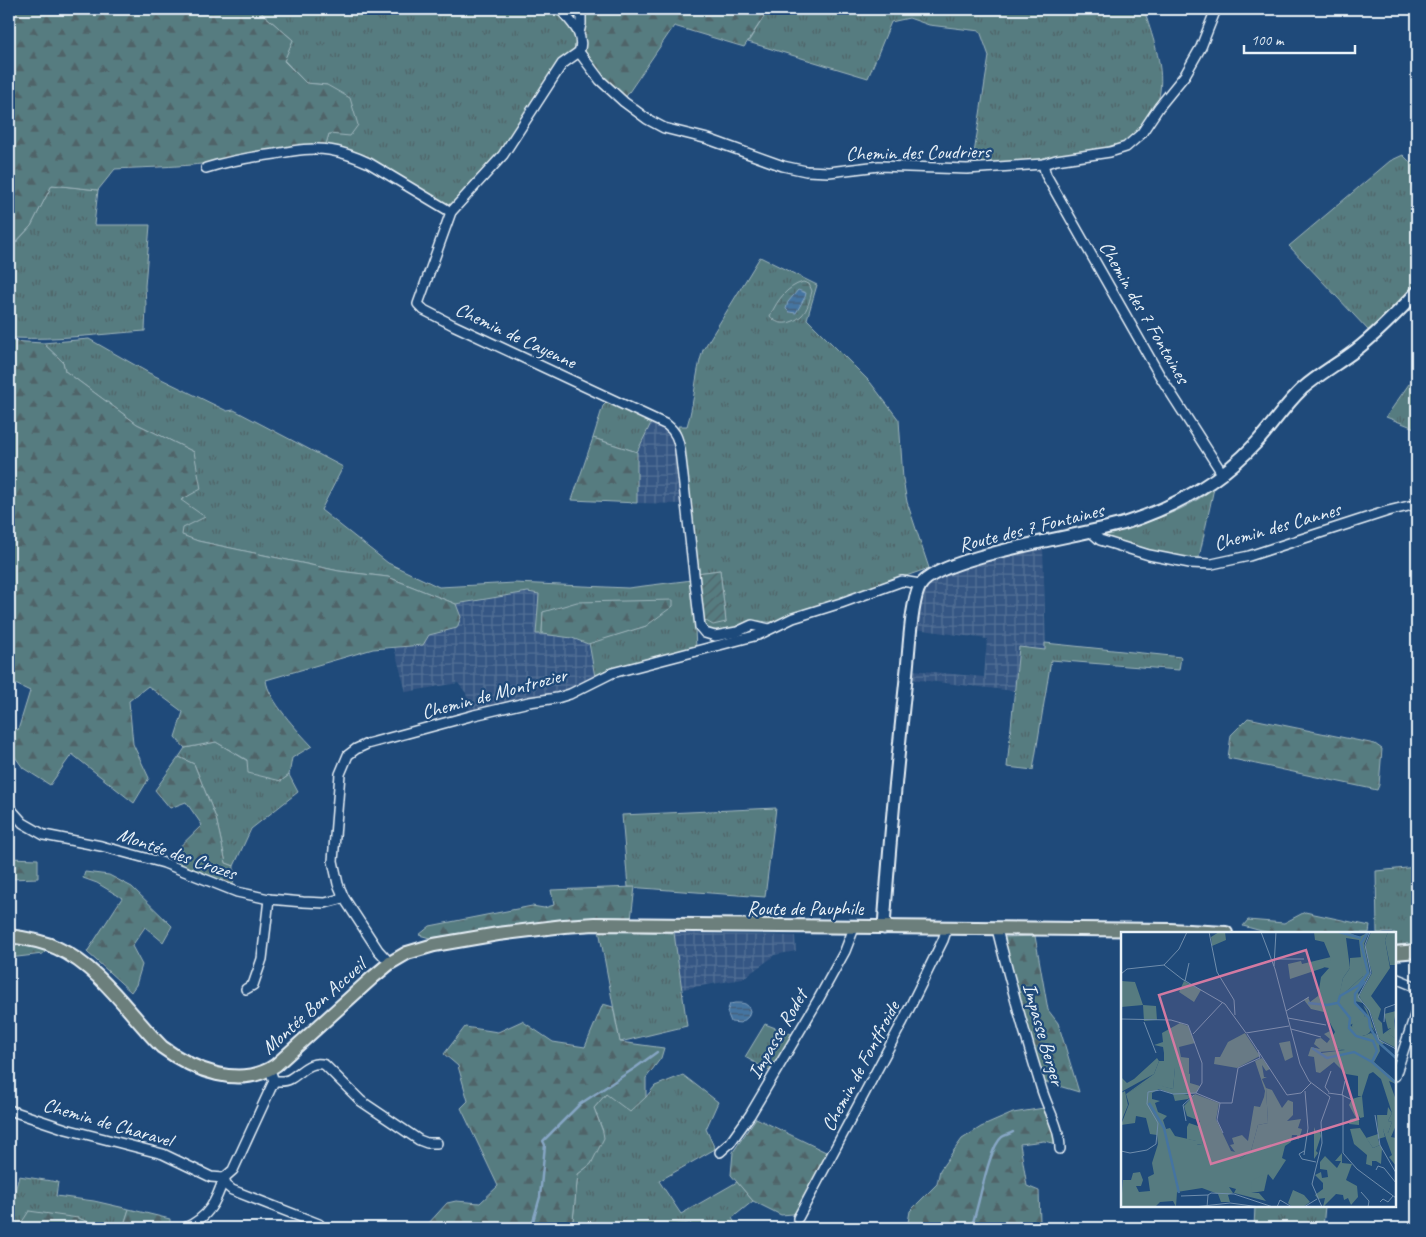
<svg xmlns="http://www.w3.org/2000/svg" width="1426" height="1237" font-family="Caveat,sans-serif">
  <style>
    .industrial { fill: url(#industrial-grid) }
    .grass { fill: url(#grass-tufts); stroke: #9fb6bc }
    .forest { fill: url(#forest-firs); stroke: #9fb6bc }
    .wetland { fill: url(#wetland-marsh); stroke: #9fb6bc }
    .garden { fill: url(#garden-furrows); stroke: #9fb6bc }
    .water { fill: url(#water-rules); stroke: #86a6c4 }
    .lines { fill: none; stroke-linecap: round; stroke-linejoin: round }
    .stream { stroke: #86a6c4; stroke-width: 2.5 }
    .street-casing { stroke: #e8f1f8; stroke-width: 12 }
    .secondary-casing { stroke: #e8f1f8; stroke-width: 15 }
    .primary-casing { stroke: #e8f1f8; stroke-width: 16 }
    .street { stroke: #1f4a7a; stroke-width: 9 }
    .secondary { stroke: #1f4a7a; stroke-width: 11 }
    .primary { stroke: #6c7f7c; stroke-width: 12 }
    .labels { text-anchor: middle; stroke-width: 4.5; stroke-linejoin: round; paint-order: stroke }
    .street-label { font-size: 20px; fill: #e8f1f8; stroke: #1f4a7a }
    .inset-river { fill: none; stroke: #4574a1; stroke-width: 2.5 }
    .inset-road { fill: none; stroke: #6f8dac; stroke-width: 1 }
    .view { fill: #d37aa2; fill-opacity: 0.15; stroke: #d37aa2; stroke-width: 2.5 }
    .inset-edge { fill: none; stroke: #e8f1f8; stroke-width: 2.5 }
  </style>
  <defs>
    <pattern id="industrial-grid" width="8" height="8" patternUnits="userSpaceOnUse" patternTransform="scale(1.25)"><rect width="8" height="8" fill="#365784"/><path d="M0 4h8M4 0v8" fill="none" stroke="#537096"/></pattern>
    <pattern id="grass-tufts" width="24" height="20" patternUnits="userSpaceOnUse" patternTransform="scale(1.25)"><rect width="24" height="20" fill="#567b80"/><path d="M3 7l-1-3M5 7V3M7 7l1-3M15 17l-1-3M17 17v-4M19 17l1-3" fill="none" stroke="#4f6468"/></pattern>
    <pattern id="forest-firs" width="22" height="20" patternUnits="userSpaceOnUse" patternTransform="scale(1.25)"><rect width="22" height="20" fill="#567b80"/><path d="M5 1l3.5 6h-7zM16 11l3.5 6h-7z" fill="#4f6468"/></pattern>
    <pattern id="wetland-marsh" width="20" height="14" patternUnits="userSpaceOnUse" patternTransform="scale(1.25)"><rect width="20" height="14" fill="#567b80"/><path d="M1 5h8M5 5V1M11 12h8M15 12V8" fill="none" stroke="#4f6468"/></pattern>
    <pattern id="garden-furrows" width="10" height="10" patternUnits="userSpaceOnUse" patternTransform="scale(1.25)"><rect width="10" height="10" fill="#567b80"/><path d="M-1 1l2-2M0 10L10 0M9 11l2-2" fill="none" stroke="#4f6468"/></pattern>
    <pattern id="water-rules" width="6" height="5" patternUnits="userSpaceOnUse" patternTransform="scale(1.25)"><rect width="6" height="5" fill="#4574a1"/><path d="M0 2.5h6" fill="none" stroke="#465e76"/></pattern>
  </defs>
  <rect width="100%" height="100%" fill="#1f4a7a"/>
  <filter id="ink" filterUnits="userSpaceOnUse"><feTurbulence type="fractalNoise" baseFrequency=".02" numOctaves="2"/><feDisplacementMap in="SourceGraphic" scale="10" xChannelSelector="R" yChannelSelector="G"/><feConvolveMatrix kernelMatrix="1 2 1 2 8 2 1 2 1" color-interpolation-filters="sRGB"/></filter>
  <g filter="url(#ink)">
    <g class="industrial">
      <polygon points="652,421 669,431 674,438 683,504 637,503 637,452"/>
      <polygon points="1043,546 1046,650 1019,647 1014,691 911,679 912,670 984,677 987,639 916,629 922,591 938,576 983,559"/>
      <polygon points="528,592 540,594 536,633 572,638 588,644 595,677 569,691 470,713 466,693 458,683 406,692 394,647 423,645 428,635 457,628 461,617 456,604"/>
      <polygon points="674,933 795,936 796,951 774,955 770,959 742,979 682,989"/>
    </g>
    <g class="grass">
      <path d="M257,9H351L356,12L358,9H555C562,18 583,35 575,47C573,51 569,54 566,56L499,154L458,200L451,204H446L365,158L326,144L329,134L327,85L306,83L284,60L293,40Z"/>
      <path d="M769,9H1144C1151,34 1164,64 1160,91C1158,111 1140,136 1121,145C1110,150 1097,151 1084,153C1049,159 1014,162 978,165L973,160L989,56L980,31L929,25L909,18L891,22L868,78L748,42Z"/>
      <polygon points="1403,155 1417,169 1417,284 1369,331 1289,246 1390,161"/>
      <path d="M52,185L98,190L94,225H150L145,286L146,306L145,331C101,334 58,340 14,338V341H9V244L14,245L31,226Z"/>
      <path d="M760,257L817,285L807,319L870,382L899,420L903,479L907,502L929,568L777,621C767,624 763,620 754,621C748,621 742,626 736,629C721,635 706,634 701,618L726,622L720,570L697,573L684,444L678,426H687C695,401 695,374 703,350Z"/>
      <polygon points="89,339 149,373 227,411 234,410 343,467 321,510 388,563 439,587 515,583 628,588 692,580 696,647 595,677 589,643 646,626 543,612 542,634 536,634 539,594 528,592 456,604 388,577 339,571 198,541 181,535 181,500 194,452 137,424 65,371 63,362 43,343"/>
      <polygon points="1409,384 1417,387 1417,429 1386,417"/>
      <polygon points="607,402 613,403 652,421 637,452 593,438 603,406"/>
      <path d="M1214,488L1198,562L1133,547L1103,537V534C1146,522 1178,516 1214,488Z"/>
      <polygon points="1045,643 1181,657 1179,670 1051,660 1033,770 1007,767 1019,647 1045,650"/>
      <polygon points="216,742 281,781 289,775 298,792 251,829 234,866 226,863 216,818 194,764 179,757 185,748"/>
      <polygon points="776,808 765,897 628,887 622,815"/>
      <polygon points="1417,867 1417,943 1395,945 1395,933 1377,933 1376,871"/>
      <polygon points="599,930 674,933 687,1026 620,1042"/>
      <polygon points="765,1024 794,1035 771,1072 745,1057"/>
      <polygon points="683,1075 718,1102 706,1129 715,1149 659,1181 681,1214 737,1182 753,1201 732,1218 738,1228 695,1228 690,1223 646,1228 569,1228 573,1220 578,1174 591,1164 603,1131 594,1108 606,1094 646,1097 655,1086"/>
      <polygon points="19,1176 58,1182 56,1196 94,1201 129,1209 124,1225 102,1227 78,1218 20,1225 9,1223 9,1215"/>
      <polygon points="1255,1206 1325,1206 1323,1228 1254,1228"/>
    </g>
    <g class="forest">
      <path d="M9,9H257L293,40L284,61L306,83L327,85L350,98L358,125L350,136L329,134L326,144C289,143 259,154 223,161C188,167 151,167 115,169L98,190L52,185L31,226L13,245L9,244Z"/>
      <polygon points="585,9 769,9 744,47 674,26 625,98 599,74 585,55"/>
      <path d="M9,341L43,343L63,362L65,371L137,424L194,452L201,489L181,500L205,517L183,528L182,535L198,541L339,571L388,577L456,604L461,617L457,628L429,635L423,645L373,649L266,680C268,700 298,731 312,746L292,758L289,775L281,781L248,773L247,760L216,742L185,748L175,737L183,712L148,686L129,701L133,744L149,778L134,803L72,754L50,785L23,768L13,754L9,750V726L18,730L30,691L9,681Z"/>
      <polygon points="593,438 637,452 637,503 572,500"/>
      <polygon points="673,600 673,606 646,626 588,644 572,638 542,634 543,612 577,602"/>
      <polygon points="1248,718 1375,744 1382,749 1379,785 1377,790 1228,758 1231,735"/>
      <polygon points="179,757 194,764 216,818 226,863 234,866 233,887 166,860 202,825 186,802 170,808 155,790"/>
      <polygon points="9,858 38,859 38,878 9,879"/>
      <polygon points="85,872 109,875 132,887 172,926 163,942 145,927 132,946 142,965 136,985 131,992 87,952 122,898 97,883 83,878"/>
      <polygon points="635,887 631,919 579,919 527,924 430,938 419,935 430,926 532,906 544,908 554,905 551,890"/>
      <polygon points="1305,912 1370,926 1369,933 1269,933 1243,926 1248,920 1284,923"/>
      <polygon points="1035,936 1048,1010 1058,1023 1079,1092 1042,1081 1004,942 1005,937"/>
      <polygon points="9,943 42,949 46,951 43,954 9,958"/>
      <polygon points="603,1004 613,1007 620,1042 664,1048 661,1058 646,1078 646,1097 630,1112 606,1094 594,1108 603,1132 604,1138 591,1164 578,1174 573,1220 569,1228 426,1228 427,1225 447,1203 456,1201 480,1203 498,1186 461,1108 468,1101 458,1066 444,1054 465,1027 498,1032 522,1021 553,1042 585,1047"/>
      <polygon points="1044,1108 1056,1135 1057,1144 1044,1141 1020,1144 1027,1186 1039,1191 1040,1222 1053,1228 907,1228 910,1211 937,1184 940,1170 962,1139 981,1127 1013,1113"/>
      <polygon points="756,1118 830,1154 802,1205 793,1214 781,1215 753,1201 731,1175 733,1152"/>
      <polygon points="129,1209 170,1219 170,1228 9,1228 9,1223 20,1225 29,1211 78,1218 102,1227 124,1225"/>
    </g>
    <path class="wetland" d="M803,282L809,284L812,291C810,299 808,310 801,316C791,325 777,326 770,316C777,301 786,287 803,282Z"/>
    <polygon class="garden" points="720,570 726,622 713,625 701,618 697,573"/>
    <g class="water">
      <polygon points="798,290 806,293 805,297 796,313 789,312 786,309 788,302"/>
      <path d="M735,1003C744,1003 748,1003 750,1011L748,1017L741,1023L731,1022L727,1012L730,1004Z"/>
    </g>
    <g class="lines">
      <g class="stream">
        <polyline points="531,1228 540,1197 545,1145 543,1141 580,1104 635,1068 657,1052"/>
        <path d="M971,1228C979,1208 988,1148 1002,1137C1005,1135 1010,1134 1013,1132"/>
      </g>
      <g class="street-casing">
        <g id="street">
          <path d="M560,9C570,21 586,34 579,52L562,64L503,155L451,212L418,304L424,310L453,325L667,425C676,432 678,439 680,450L700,627L705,633L715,636L737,632L752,625L769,629"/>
          <polyline points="579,33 581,24 581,9"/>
          <polyline points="579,52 600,80 624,102 647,119 664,128 708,139 783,166 806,171 829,172 879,166 967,169 1043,164 1056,160 1110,152 1126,147 1141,134 1159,107 1185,75 1201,47 1216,9"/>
          <polyline points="1043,164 1046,175 1160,376 1222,473"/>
          <path d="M206,168C229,161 251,157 275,154C292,151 311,147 329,150C343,152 356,157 369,163L451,212"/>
          <polyline points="1091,532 1100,540 1149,555 1190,563 1212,564 1249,556 1388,511 1417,504"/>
          <polyline points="9,807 23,823 44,835 101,846 164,863 237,892 269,899 303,902 325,903 344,898"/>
          <path d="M997,929C1010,982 1025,1035 1041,1087C1047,1108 1060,1127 1060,1149"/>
          <polyline points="390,963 378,950 344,898 338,884 333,861 340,774 348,755 356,749 367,744 474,715 529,702 557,698 570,694 612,673 758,635 793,618 841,603 902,581 920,584"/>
          <polyline points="1395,978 1417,987"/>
          <polyline points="246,989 253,985 262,959 269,899"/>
          <polyline points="1395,1076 1417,1009"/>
          <path d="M274,1081C279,1081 285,1082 290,1079C302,1072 310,1060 325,1065L361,1101L419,1140L427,1143H437"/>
          <polyline points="9,1110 66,1129 163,1154 211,1177 224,1178 233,1170 274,1081 270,1070"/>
          <polyline points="720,1152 730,1143 750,1115 818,1000 845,951 854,928"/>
          <polyline points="224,1178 226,1185 232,1190 319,1224 321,1228"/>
          <polyline points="798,1218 902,1023 943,940 947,928"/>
          <path d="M185,1228C209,1217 216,1202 224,1178"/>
        </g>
      </g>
      <g class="secondary-casing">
        <path id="secondary" d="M884,928C889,842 898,755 907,669C909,650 911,601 920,586C937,556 1087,535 1125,523C1175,507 1220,482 1256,443C1272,426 1285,405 1302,389C1319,374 1338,364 1356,350C1378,333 1398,312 1417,292"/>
      </g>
      <g class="primary-casing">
        <g id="primary">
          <path d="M9,936C25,938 42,941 57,948C101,968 129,1014 162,1047C193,1070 240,1090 276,1065L372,978L390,963L407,953L434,945L498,934L564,926L595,924L1170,930L1226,933"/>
          <polyline points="1395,953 1417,951"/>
        </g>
      </g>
      <use href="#street" class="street"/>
      <use href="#secondary" class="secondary"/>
      <use href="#primary" class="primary"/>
    </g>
  </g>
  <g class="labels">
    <g class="street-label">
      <text transform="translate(918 152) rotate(-1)" y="7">Chemin des Coudriers</text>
      <text transform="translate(1145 312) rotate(60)" y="7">Chemin des 7 Fontaines</text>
      <text transform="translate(516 335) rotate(25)" y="7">Chemin de Cayenne</text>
      <text transform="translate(1277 526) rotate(-16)" y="7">Chemin des Cannes</text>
      <text transform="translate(1031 527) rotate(-14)" y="7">Route des 7 Fontaines</text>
      <text transform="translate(494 693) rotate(-15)" y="7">Chemin de Montrozier</text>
      <text transform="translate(177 853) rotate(19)" y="7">Montée des Crozes</text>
      <text x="805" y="915">Route de Pauphile</text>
      <text transform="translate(313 1006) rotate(-42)" y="7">Montée Bon Accueil</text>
      <text transform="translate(777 1034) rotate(-60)" y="7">Impasse Rodet</text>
      <text transform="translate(1044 1034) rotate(74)" y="7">Impasse Berger</text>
      <text transform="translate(860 1066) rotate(-62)" y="7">Chemin de Fontfroide</text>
      <text transform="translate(108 1122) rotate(16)" y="7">Chemin de Charavel</text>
    </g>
  </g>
  <g transform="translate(1121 932)">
    <rect width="275" height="275" fill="#1f4a7a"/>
    <path d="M98,0H104L105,8L91,14L90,5ZM267,0H275V33H269L264,8ZM210,25V31L202,36L169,47L167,32L180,29L181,32ZM242,25V44L217,67L222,46L229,36V26ZM0,49L14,50L22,73L35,74L36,88L23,89L22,73L0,75ZM63,49L80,58L73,70L58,60ZM275,79L273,89L275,107L266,101L270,96L267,97L263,82ZM231 94a10 10 0 1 1 20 0a10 10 0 1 1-20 0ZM59,91L67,94L74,111L58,115L60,125L68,126V142L54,136L52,157L34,153V145L5,162L33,142L38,129H43V121L42,115L33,113L42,110L41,101ZM211,98L214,116L224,118L198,120L199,117L193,112L195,107L200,106L206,111L209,107L203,102ZM124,101L139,124L116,136L93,132L94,125H99L107,110ZM169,109L172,125L164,129L158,111ZM141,126L149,137L145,139L141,133L143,145H146L141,147L145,156L147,191L137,193L130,219L119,227L109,213L113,212L111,206L121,203L127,209L133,174L139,175L143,165L144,159L134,129ZM4,159L7,173L0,190V161ZM74,162L98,171L95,188L89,193L81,212L75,213V209L66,207V195L68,191L77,194L79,189L66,184L63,174ZM241,164L243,185L239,186L231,167ZM267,175L271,181L267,189L271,190L267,201L262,197L264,205L257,207L259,213L252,216L245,206L257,202L256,183H266ZM172,258L183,263L189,270L182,275L170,274L167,271Z" fill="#567b80"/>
    <path d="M193,0H227L238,5L248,0L243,12L249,42L237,61L242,71L234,69L239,78L247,83L242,73L246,77L254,100L243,83L244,86L229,93L242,104L250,101L253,103L254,101L263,112H258L259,119L253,130L275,149V152L268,149L275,168V193L270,205L275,206V234L268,225L271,223L262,198L264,194L267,201L271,190L267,189L271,181L260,147L252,140L248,142L241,164H237V144L225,142L213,130L199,141L195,140L193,125L187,124L190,115L199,117L200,121L224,118L214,116L210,106L214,100L203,80L190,77L183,68L187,65L189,70L197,64L200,45L208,36L202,35L204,29L209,31L210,27L203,10L194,8ZM225,6L238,8L242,44L218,66L222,46L229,36ZM250,0H267L264,8L269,36L250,64L260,77L257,87L261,91L262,102L270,96L267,101L275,107V116L258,107L250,82L238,64L251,41L244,15ZM36,126L38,129L33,142L0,160V145L6,151L13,147ZM54,135L69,142V151L79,154L75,161L63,163H72L67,167L54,169L52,162L38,157L31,161V167L39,169L34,171L37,180L46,184L42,188L45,197L49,196L54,204L76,209V213L81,212L84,196L94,185L110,219L119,221V227L130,219L137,193L147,191L145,156L151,158L161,176L167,168L172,170V183L166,189L180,187L177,196L181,197L180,201L177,208L176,203H171L170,210L164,214L161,226L165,228L152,248L147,242L130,261H138L145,269L113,261L115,257L108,255L112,261L107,263L109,270H100L97,262L81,256L56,260L55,275L52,269L39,270L34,275H0L2,248H10L12,241L19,240L22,248L20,254H15L18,260L29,259L27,245L33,242L31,231L37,212L36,203L29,202L25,186L15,184L14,191L0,193L8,172L5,162L34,144V152L52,157ZM231,167L238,181V193L228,192L229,187L235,186L228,173ZM193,195L195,200L199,198L200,204L195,219L197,221L193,227ZM239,196L252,216L259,213L261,216L260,232L255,229H251V234L245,232L246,223L233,212L229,197ZM221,221V231L231,232L225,248L236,254L237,265L230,273L227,266L223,268L222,263L215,262L202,275L204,266L197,267L194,263L202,257V251L194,243L200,240L201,246L207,245L206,238L199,237V230L204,224L216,236L220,229H214Z" fill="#567b80" fill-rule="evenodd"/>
    <path d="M147,241L143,259L130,261L131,248Z" fill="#567b80"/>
    <path class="inset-river" d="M218,0L240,6M247,0L240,11L247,41L238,53L219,64L217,71L229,86L228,96L235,104L252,109L256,119L251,130L275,151M244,49L234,62V71L248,86L249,95L257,110L275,126M187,71L206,73L216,71M191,116L206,126L233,120L251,130M28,171L43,196L58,261"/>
    <path class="inset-road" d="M88,0L96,40L113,68L114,83M140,0L154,37L179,132L188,149L209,165L200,190L201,211L191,252L201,275M249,0L244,13L250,41L237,65L248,78L258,108L275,117M156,27H183M43,33L61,47L104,72L125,101L168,94M153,34L155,0M0,42L6,37L43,33L58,17L66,0M64,49L68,31M165,79L188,65M167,86L205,93M0,87L50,88L67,93L81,131V151L75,161M23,90L35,121M263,90L264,76L275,72M170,97L200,105M72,102L102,70M126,102L166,163L180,161L190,151M224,149L221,163L231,168M208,160L204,155L210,139M207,161L222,163V221L236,237L275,266M99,171L96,188L102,201M254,183L259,213L275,241M65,189L62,173L73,163M0,219L9,221L26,218L35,212L37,191L26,172L27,160L39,158L52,162L75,161L99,171H111L117,136L139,126L137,118M183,219L178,222L181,227L195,230M183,223L187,196L184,159M255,238L257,234L263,236L275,251M240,260L248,269L247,275M60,264L87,263M259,270L262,267L267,270L272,264M73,275L109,271L139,275M86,275L87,263L90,261L113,262L152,275M156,275L159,268L171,275M183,275L196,267"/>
    <path class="view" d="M185,18L237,187L90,232L38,63Z"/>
    <rect width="275" height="275" class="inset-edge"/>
  </g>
  <rect width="1426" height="1237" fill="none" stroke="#1f4a7a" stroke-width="30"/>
  <rect x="15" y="15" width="1396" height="1207" fill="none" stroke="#e8f1f8" stroke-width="2" filter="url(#ink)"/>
  <path d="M1244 45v8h111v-8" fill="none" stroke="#e8f1f8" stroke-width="2.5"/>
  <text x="1251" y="45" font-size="15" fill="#e8f1f8" stroke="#1f4a7a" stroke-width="4" paint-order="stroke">100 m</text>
</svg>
